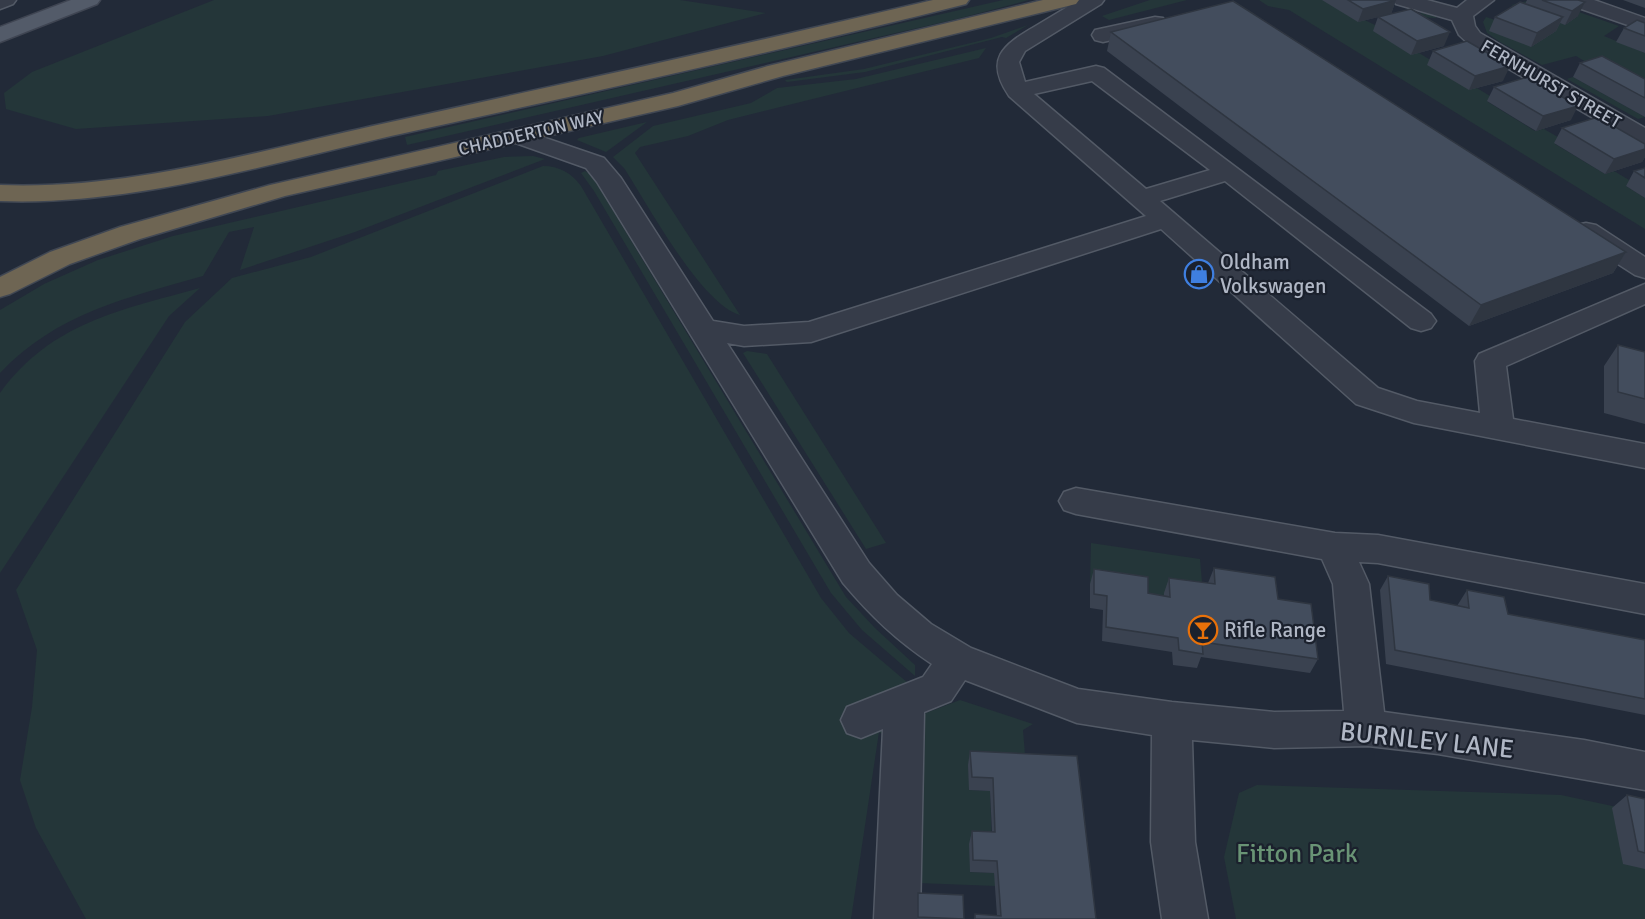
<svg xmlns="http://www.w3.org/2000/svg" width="1645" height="919" font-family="Signika,sans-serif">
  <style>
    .green { fill: #243639 }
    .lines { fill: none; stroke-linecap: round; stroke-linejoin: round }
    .minor-casing { stroke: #535a66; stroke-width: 3 }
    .major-casing { stroke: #3f4552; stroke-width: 3 }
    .highway-casing { stroke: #404753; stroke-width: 3 }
    .minor { fill: #363c49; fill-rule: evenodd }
    .major { fill: #535b69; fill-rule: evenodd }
    .highway { fill: #6e6553; fill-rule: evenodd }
    .wall { fill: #3a4250 }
    .shaded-wall { fill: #2f3641 }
    .building { fill: #434d5d; stroke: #2f3641; stroke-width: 1.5 }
    .labels { text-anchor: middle; stroke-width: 4.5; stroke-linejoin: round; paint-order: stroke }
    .far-street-label { font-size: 18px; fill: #b0b7c5; stroke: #1b212d }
    .poi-label { font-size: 21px; fill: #b0b7c5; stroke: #1b212d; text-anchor: start }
    .near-street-label { font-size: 26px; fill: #b0b7c5; stroke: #1b212d }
    .near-park-label { font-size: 26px; fill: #699475; stroke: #1b212d }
  </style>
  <rect width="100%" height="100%" fill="#222a38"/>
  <g class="green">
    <polygon points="214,0 680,0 766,13 603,56 268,116 76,129 6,109 4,93 32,72"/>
    <polygon points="1003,0 1029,0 957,19 407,145 405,137"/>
    <polygon points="1150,0 1187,0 1109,20 1102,16"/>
    <polygon points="1259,0 1324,0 1375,25 1422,13 1436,15 1436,18 1416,17 1419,53 1495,99 1488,102 1535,131 1544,129 1563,140 1555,144 1605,174 1614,171 1634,183 1626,186 1645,198 1645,229 1289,10 1268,6"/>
    <path d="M1531,0L1553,3L1619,26L1604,36L1645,53V98L1576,56L1542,65L1500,42L1487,33L1483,22L1486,17C1514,28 1540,15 1565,24L1578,16L1523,9L1511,5Z"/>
    <polygon points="1028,25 1006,38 1002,37 865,72 787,82 785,80 864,69 991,38"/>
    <path d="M986,48L979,58L728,120L688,136L640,147L635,153L740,315C701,304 648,205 624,168L613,157L653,126L751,103L777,88L856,79Z"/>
    <polygon points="1573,77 1645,117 1638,119 1567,79"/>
    <polygon points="647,122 606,152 577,140 579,138"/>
    <path d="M533,156L545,159L355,232L240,270L254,227L229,232L203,276C126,298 57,313 0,373V310L44,284L98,260L173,236L436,175L438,171L504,157Z"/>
    <path d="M543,166C559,166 572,173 581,186L821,598L849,633L908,683L868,704L879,731L960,700L1033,724L1023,730L1026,767L969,790L990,791L992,845L970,872L994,873L996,886L918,883L917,762L879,732L851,919H86L36,828L20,780L32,707L37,650L16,590L185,322L232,278L311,257Z"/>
    <polygon points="585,171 592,176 846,597 875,628 915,665 915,676 862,630 831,593 594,191 581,173"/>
    <path d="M200,288L169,316L0,573V393C52,322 121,310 200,288Z"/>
    <polygon points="747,351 767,354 886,543 866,549 743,353"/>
    <polygon points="1091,543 1200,559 1202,582 1208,583 1209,599 1164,593 1164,611 1090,584"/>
    <polygon points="1257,785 1561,795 1645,813 1645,919 1236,919 1224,857 1239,793"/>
  </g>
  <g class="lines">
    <g class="minor-casing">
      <g id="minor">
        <polygon points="0,0 16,0 13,4 0,9"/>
        <path d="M1079,0H1104L1101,4L1025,51L1019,62L1025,82L1096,66L1104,68L1431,314L1436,321L1431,328L1421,331L1411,328L1225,181L1160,201L1378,388L1417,401L1480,413L1475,361L1479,354L1645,284V304L1506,366L1513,419L1645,444V468L1414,423L1356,404L1161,229L811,342L744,346L727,343L869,563L897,595L931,624L971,648L1078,689L1172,702L1274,712L1344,711L1333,584L1322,559L1076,514L1064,510L1059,501L1064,492L1076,488L1335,533L1378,535L1645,584V614L1378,563L1359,562L1369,584L1384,712L1584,740L1645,752V790L1438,754L1368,746L1274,748L1192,740L1195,842L1208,919H1162L1151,842L1152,735L1077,723L965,680L951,701L924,712L920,919H874L883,729L861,738L847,733L841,720L847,707L923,677L932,664C896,640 871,616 843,583L597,182L586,168L510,141L507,136L510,131L519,129L604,158L621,178L713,321L744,326L809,322L1146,216L1009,96C984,59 1003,45 1034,27C1049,18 1064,9 1079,0ZM1092,81L1210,170L1146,189L1034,94Z"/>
        <polygon points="1393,0 1427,0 1457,8 1467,0 1494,0 1473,16 1475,26 1480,33 1645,128 1645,145 1636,143 1473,48 1459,35 1452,20 1396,4"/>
        <polygon points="1564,0 1594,0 1645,18 1645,31 1567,4"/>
        <polygon points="1155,17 1163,18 1166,23 1163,28 1103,42 1095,40 1092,35 1095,30"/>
        <polygon points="1586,223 1596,225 1645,257 1645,278 1635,275 1576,237 1573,231 1576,225"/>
      </g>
    </g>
    <g class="major-casing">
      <polygon id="major" points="71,0 100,0 97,4 0,42 0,27"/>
    </g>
    <g class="highway-casing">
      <g id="highway">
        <path d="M933,0H969L966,4C775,52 583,94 391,136C264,165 131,206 0,201V185C127,190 254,152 377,125C562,84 748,44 933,0Z"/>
        <polygon points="1043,0 1079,0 1076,4 783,76 678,106 285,196 140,239 70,264 10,294 0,297 0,277 50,252 120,227 270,185 673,93 768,66"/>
      </g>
    </g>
    <use href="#minor" class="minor"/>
    <use href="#major" class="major"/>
    <use href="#highway" class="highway"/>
  </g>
  <g class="wall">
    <polygon points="1322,0 1396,0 1391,14 1444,46 1411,55 1373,31 1378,17 1358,22"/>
    <polygon points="1527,0 1578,0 1578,16 1565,25 1560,23 1556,31 1531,47 1489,31 1495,17 1525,4"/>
    <polygon points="1623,0 1645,0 1645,8"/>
    <polygon points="1645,23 1645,53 1616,42 1624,28"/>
    <polygon points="1111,32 1626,252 1613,273 1469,326 1107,51"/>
    <polygon points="1433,51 1503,81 1469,90 1427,65"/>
    <polygon points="1580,63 1645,79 1645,117 1573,77"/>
    <polygon points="1494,87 1571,120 1536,131 1487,101"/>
    <polygon points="1562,128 1645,144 1645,157 1642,162 1605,174 1554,143"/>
    <polygon points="1645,168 1645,198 1626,186 1634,171"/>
    <polygon points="1618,345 1645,352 1645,424 1604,413 1604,366"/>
    <polygon points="1214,568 1278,599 1318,659 1310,673 1201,657 1197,668 1173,665 1172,652 1102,641 1103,610 1090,608 1090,584 1094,569 1148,593 1164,596 1164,593 1169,578 1208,583"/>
    <polygon points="1388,576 1430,600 1457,606 1467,590 1508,614 1645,640 1645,715 1386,664 1380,590"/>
    <polygon points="970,751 1077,756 1096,919 974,919 975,914 997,916 994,873 970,872 969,844 972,831 992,832 990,791 969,790 968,765"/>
    <polygon points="1627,795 1645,799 1645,869 1623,864 1612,808"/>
    <polygon points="918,893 964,919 917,919"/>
  </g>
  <g class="shaded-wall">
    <polygon points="1396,0 1391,14 1358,22 1363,9"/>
    <polygon points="1585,2 1578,16 1565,25 1572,11"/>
    <polygon points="1563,17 1556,31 1531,47 1537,33"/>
    <polygon points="1450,32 1444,46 1411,55 1417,41"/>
    <polygon points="1510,66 1503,81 1469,90 1475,76"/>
    <polygon points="1578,106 1571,120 1536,131 1543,116"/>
    <polygon points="1645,149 1645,157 1642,162 1605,174 1614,159"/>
    <polygon points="1626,252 1613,273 1469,326 1481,305"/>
  </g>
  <g class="building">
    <polygon points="1348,0 1396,0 1363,9"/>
    <polygon points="1542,0 1578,0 1585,2 1572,11"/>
    <polygon points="1233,1 1626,252 1481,305 1111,32"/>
    <polygon points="1520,2 1563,17 1537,33 1495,17"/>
    <polygon points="1411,9 1450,32 1417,41 1378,17"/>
    <polygon points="1637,20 1645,23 1645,36 1624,28"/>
    <polygon points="1467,41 1510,66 1475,76 1433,51"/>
    <polygon points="1602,56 1645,79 1645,98 1580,63"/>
    <polygon points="1528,77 1578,106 1543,116 1494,87"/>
    <polygon points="1598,117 1645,144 1645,149 1614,159 1562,128"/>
    <polygon points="1645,168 1645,178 1634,171"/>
    <polygon points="1618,345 1645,352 1645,399 1618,392"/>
    <polygon points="1214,568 1275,577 1278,599 1311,604 1318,659 1202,642 1203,654 1179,650 1178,638 1106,627 1107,596 1094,594 1094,569 1148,577 1148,593 1170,597 1169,578 1215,584"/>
    <polygon points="1388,576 1429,584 1430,600 1469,608 1467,590 1504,597 1508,614 1645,640 1645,699 1395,650"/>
    <polygon points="970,751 1077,756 1096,919 975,919 975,914 1001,916 997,861 973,860 972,831 995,832 993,778 972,777"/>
    <polygon points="1627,795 1645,799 1645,853 1638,851"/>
    <polygon points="918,893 963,895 964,919 918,917"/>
  </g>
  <defs>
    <g id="shop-ring" transform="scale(1.5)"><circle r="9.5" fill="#1b212d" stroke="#3f7fe0" stroke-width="1.5"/><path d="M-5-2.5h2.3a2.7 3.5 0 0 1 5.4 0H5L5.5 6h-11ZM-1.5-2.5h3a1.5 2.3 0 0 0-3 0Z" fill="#3f7fe0"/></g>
    <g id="bar-ring" transform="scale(1.5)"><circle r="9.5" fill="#1b212d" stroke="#e8710a" stroke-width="1.5"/><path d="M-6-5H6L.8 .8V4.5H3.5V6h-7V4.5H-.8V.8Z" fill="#e8710a"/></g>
  </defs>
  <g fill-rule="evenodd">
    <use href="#shop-ring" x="1199" y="274"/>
    <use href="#bar-ring" x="1203" y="630"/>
  </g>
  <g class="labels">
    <g class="far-street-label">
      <text transform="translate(1551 84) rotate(30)" y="6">FERNHURST STREET</text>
      <text transform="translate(531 133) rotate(-13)" y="6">CHADDERTON WAY</text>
    </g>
    <g class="poi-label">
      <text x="1220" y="269">Oldham<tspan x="1220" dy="24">Volkswagen</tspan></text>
      <text x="1224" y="637">Rifle Range</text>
    </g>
    <g class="near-street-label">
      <text transform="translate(1427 740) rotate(6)" y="9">BURNLEY LANE</text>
    </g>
    <g class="near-park-label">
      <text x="1297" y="862">Fitton Park</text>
    </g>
  </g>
</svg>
